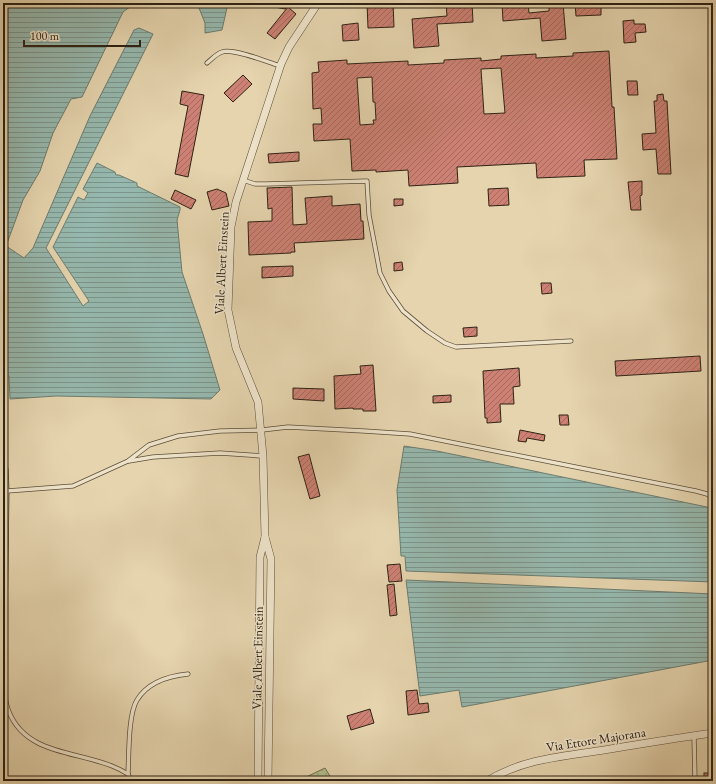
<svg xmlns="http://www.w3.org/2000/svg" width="716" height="784" font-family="'EB Garamond',serif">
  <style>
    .grass { fill: url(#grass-dots); stroke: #707050 }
    .water { fill: url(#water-rules); stroke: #6c7c70 }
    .building { fill: url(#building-hatch); stroke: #2e2213; fill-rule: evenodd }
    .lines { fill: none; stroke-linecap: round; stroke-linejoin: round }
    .service-casing { stroke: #5c4e3a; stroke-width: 5 }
    .minor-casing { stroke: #5c4e3a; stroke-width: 8 }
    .service { stroke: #eee3ca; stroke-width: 3.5 }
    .minor { stroke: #eee3ca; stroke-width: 7 }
    .labels { text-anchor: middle; stroke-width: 3; stroke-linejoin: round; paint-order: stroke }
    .street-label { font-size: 13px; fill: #2e2213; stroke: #eee3ca }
  </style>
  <defs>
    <pattern id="grass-dots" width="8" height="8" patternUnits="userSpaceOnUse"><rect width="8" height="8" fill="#b1bd8c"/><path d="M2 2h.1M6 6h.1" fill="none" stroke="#99a278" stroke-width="1.8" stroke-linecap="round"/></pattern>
    <pattern id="water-rules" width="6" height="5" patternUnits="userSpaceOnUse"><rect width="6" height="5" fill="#96b8ae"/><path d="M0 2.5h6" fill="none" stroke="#7b958c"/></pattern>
    <pattern id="building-hatch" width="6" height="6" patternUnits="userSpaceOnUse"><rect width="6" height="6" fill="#cd8174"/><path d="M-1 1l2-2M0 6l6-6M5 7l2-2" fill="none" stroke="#a7695e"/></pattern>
  </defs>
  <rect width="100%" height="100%" fill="#e5d4ae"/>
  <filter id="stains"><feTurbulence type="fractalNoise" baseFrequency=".005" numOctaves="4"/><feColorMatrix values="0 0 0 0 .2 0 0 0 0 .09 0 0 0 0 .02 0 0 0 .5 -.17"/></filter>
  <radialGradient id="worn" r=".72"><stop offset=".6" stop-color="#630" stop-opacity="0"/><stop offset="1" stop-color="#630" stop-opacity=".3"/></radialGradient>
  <polygon class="grass" points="325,768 333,781 299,781 302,779"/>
  <g class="water">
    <polygon points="3,3 135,3 123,12 82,97 71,99 53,133 40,171 23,200 6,246 24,258 33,248 90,116 134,30 139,28 153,34 46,248 83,306 89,301 53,247 78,197 84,200 88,193 83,189 97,163 115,172 116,175 119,175 137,183 137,186 180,207 180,210 177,220 182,272 203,334 220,390 211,399 56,396 10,399 9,376 3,376"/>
    <polygon points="197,3 228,3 222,30 205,33 205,23"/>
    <polygon points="404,446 437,451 707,507 713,512 713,582 406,571 405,556 401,556 397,490"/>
    <polygon points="406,580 713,594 713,660 462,707 459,690 420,696"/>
  </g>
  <g class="building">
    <polygon points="269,3 291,3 285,9 269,6"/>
    <polygon points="367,3 393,3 394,27 368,28"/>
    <polygon points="446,3 472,3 473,22 437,24 439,46 414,48 412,19 447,16"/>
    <polygon points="502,3 528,3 529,13 549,11 549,3 563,3 566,39 542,41 540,18 503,21"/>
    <polygon points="575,3 601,3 601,15 576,16"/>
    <polygon points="288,7 296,14 275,39 267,33"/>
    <polygon points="634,20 634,24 645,24 646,32 635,33 636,42 624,43 623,21"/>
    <polygon points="358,23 359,40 343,41 342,25"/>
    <path d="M609,51L612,107H614L617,159L584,160L585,176L537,178L536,163L457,167L458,183L409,186L408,170L376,172V170L352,171L350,139L314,141L313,124H322L321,108L313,109L312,73L319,72L318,62L347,60V64L408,61V65L444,63V60L481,58V61L501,59V56L536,54V58L573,56V53ZM501,68L505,113L484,114L481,69ZM372,77L373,102H375L376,120H373L374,124L360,125L357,78Z"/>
    <polygon points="243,75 252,84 233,102 224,93"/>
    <polygon points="627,81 637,81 638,95 628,95"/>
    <polygon points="182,91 204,95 188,177 175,174 188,106 180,104"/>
    <polygon points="663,94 664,101 667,101 671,174 658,174 656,149 643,150 642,134 656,133 654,101 657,101 657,95"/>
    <polygon points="299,152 299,161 269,163 268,154"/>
    <polygon points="642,181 642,195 640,196 641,210 631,210 628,182"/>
    <polygon points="292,187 293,225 307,224 305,198 332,196 332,206 360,204 361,221 363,221 364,239 294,243 295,252 291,252 291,253 249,255 248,222 272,221 272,208 268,209 267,188"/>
    <polygon points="508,188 509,205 489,206 488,189"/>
    <polygon points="217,189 226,193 229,206 212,210 207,192"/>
    <polygon points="175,190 196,200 191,209 171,199"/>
    <polygon points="394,199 403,199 403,205 394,206"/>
    <polygon points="402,262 403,270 394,271 394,263"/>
    <polygon points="293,266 293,276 262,278 262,267"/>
    <polygon points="541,283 551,283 552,293 542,294"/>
    <polygon points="477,327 477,336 464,337 463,328"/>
    <polygon points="700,356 701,371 616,376 615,361"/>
    <polygon points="373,365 376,411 363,411 363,409 353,409 353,408 335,409 334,376 361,374 360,366"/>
    <polygon points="519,368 520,386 513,387 514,404 500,404 501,422 487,423 487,418 485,418 483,371"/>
    <polygon points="293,388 324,389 324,401 293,399"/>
    <polygon points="451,395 451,402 433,403 433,396"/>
    <polygon points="559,415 568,415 569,425 560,425"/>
    <polygon points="520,430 545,435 544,441 527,438 526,442 518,441"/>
    <polygon points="309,454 320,496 310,499 298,457"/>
    <polygon points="400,564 402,581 389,582 387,565"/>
    <polygon points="394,584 397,615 390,616 387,585"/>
    <polygon points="417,690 419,704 428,703 429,712 408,715 406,691"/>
    <polygon points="370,709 374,723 351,730 347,716"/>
    <rect x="704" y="773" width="9" height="8"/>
  </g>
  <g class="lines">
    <g class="service-casing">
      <g id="service">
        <path d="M207,63C212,59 216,54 222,52C233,48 268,62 280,66"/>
        <polyline points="243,180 255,184 266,184 367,181 369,215 380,273 389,291 403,311 427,331 445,343 456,347 571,341"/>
        <polyline points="129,461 153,457 220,453 263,456"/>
        <path d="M3,462L6,469L7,491L4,690C5,697 6,705 9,712C26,754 75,751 112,766C117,768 123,771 128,774"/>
        <polyline points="7,491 73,486 128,461 149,445 178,436 220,431 262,430 288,427 364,431 410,434 696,491 707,494 713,498"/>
        <polyline points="694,736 695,781"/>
        <path d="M131,781L128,774C129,756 128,714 137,700C148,682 168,676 188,674"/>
      </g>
    </g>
    <g class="minor-casing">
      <g id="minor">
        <polyline points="258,781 260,557 265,537"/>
        <polyline points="268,781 271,559 265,537 263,456 258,402 236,348 228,310 231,227 236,202 281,64 289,47 318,3"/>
        <path d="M487,781C522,759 564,756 604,750C640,744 677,738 713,733"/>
      </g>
    </g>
    <use href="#service" class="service"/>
    <use href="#minor" class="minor"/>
  </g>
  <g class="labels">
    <g class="street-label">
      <text transform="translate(221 263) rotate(-87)" y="5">Viale Albert Einstein</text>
      <text transform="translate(257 658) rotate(-89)" y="5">Viale Albert Einstein</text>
      <text transform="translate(596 739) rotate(-9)" y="5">Via Ettore Majorana</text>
    </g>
  </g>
  <rect width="716" height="784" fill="none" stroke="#e5d4ae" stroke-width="16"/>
  <rect x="4" y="4" width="708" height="776" fill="none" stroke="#2e2213" stroke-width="2"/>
  <rect x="8" y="8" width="700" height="768" fill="none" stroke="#2e2213"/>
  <path d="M24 40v6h116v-6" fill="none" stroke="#2e2213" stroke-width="2"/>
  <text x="30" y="40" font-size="12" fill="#2e2213" stroke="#eee3ca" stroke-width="3" paint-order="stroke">100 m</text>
  <rect width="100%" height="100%" filter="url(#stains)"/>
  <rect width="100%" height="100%" fill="url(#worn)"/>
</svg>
